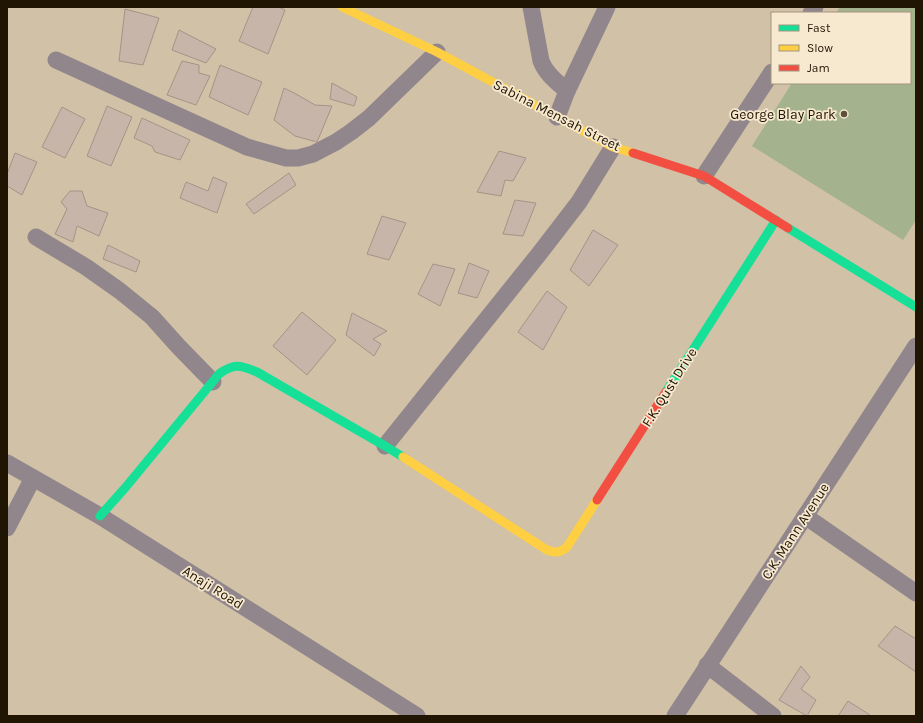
<svg xmlns="http://www.w3.org/2000/svg" width="923" height="723" font-family="Karla,sans-serif">
  <style>
    .green { fill: #a4b28e }
    .building { fill: #c8b5a9; stroke: #a59387 }
    .lines { fill: none; stroke-linecap: round; stroke-linejoin: round }
    .street { stroke: #91868c; stroke-width: 17 }
    .fast { stroke: #16e098; stroke-width: 9 }
    .slow { stroke: #ffcf43; stroke-width: 9 }
    .jam { stroke: #f24e42; stroke-width: 9 }
    .poi-dot { fill: #5e513c; stroke: #f7e9d0; stroke-width: 1.5 }
    .labels { text-anchor: middle; stroke-width: 3.5; stroke-linejoin: round; paint-order: stroke }
    .poi-label { font-size: 14px; fill: #201503; stroke: #f7e9d0; text-anchor: end }
    .street-label { font-size: 14px; fill: #201503; stroke: #f7e9d0 }
  </style>
  <rect width="100%" height="100%" fill="#d1c1a6"/>
  <polygon class="green" points="840,7 916,7 916,220 903,240 752,146 792,83 910,83 910,13 836,13"/>
  <g class="building">
    <polygon points="253,7 279,7 285,10 268,54 239,41"/>
    <polygon points="125,9 159,18 143,65 119,61"/>
    <polygon points="179,30 216,49 206,63 172,50"/>
    <polygon points="182,61 199,65 199,73 210,76 196,105 167,95"/>
    <polygon points="220,65 262,82 248,115 209,97"/>
    <polygon points="332,83 357,97 354,106 330,99"/>
    <polygon points="284,88 296,94 315,105 332,106 317,142 295,136 274,120"/>
    <polygon points="107,106 132,117 111,166 87,156"/>
    <polygon points="62,107 85,119 65,158 42,147"/>
    <polygon points="142,118 190,140 180,160 155,152 152,146 134,138"/>
    <polygon points="499,151 526,158 513,181 505,180 501,196 477,192"/>
    <polygon points="15,153 37,162 22,195 7,186 7,174"/>
    <polygon points="289,173 296,185 254,214 246,204"/>
    <polygon points="213,177 227,183 217,213 180,198 186,182 208,191"/>
    <polygon points="70,191 82,191 87,206 108,213 99,236 77,226 73,242 55,234 67,209 61,202"/>
    <polygon points="515,200 536,203 523,236 503,234"/>
    <polygon points="382,216 406,223 389,260 367,254"/>
    <polygon points="593,230 618,245 589,286 570,270"/>
    <polygon points="108,245 140,261 136,272 103,259"/>
    <polygon points="469,263 489,271 477,298 458,293"/>
    <polygon points="433,264 455,269 440,306 418,294"/>
    <polygon points="547,291 567,307 543,350 518,332"/>
    <polygon points="302,312 336,340 307,375 273,346"/>
    <polygon points="352,313 387,331 373,339 381,344 374,356 346,335"/>
    <polygon points="895,626 916,639 916,672 878,646"/>
    <polygon points="801,666 810,677 801,689 816,700 807,716 779,700"/>
    <polygon points="848,701 870,715 869,716 838,716"/>
  </g>
  <g class="lines">
    <g class="street">
      <path d="M531,7L541,61C546,74 557,82 567,91L557,117"/>
      <polyline points="811,13 815,7"/>
      <polyline points="56,60 247,147 286,158 298,158 313,154 336,142 351,132 369,118 437,52"/>
      <polyline points="567,91 607,7"/>
      <polyline points="704,176 772,72"/>
      <polyline points="36,237 86,267 120,291 152,317 178,346 213,382"/>
      <polyline points="385,446 539,254 579,202 613,147"/>
      <polyline points="7,463 100,516 417,716"/>
      <polyline points="805,516 916,593"/>
      <polyline points="7,528 33,478"/>
      <polyline points="707,665 773,716"/>
      <polyline points="675,716 916,346"/>
    </g>
    <g class="fast">
      <polyline points="788,228 916,307"/>
      <polyline points="666,392 776,220"/>
      <path d="M100,516L125,488L219,374C234,363 240,365 257,372L385,446L403,457"/>
    </g>
    <g class="slow">
      <polyline points="342,7 437,52 613,147 633,153"/>
      <path d="M403,457L547,550C555,553 560,553 567,547L597,500"/>
    </g>
    <g class="jam">
      <polyline points="633,153 704,176 788,228"/>
      <polyline points="597,500 666,392"/>
    </g>
  </g>
  <circle class="poi-dot" cx="844" cy="114" r="4"/>
  <g class="labels">
    <g class="poi-label">
      <text x="836" y="119">George Blay Park</text>
    </g>
    <g class="street-label">
      <text transform="translate(557 115) rotate(27)" y="5">Sabina Mensah Street</text>
      <text transform="translate(669 387) rotate(-58)" y="5">F.K. Qust Drive</text>
      <text transform="translate(795 531) rotate(-57)" y="5">C.K. Mann Avenue</text>
      <text transform="translate(213 587) rotate(32)" y="5">Anaji Road</text>
    </g>
  </g>
  <rect width="923" height="723" fill="none" stroke="#201503" stroke-width="16"/>
  <rect x="771" y="12" width="140" height="72" fill="#f7e9d0" stroke="#a1947e"/>
  <rect x="779" y="25" width="20" height="6" fill="#16e098" stroke="#a1947e"/>
  <text x="807" y="32" font-size="12" fill="#201503">Fast</text>
  <rect x="779" y="45" width="20" height="6" fill="#ffcf43" stroke="#a1947e"/>
  <text x="807" y="52" font-size="12" fill="#201503">Slow</text>
  <rect x="779" y="65" width="20" height="6" fill="#f24e42" stroke="#a1947e"/>
  <text x="807" y="72" font-size="12" fill="#201503">Jam</text>
</svg>
